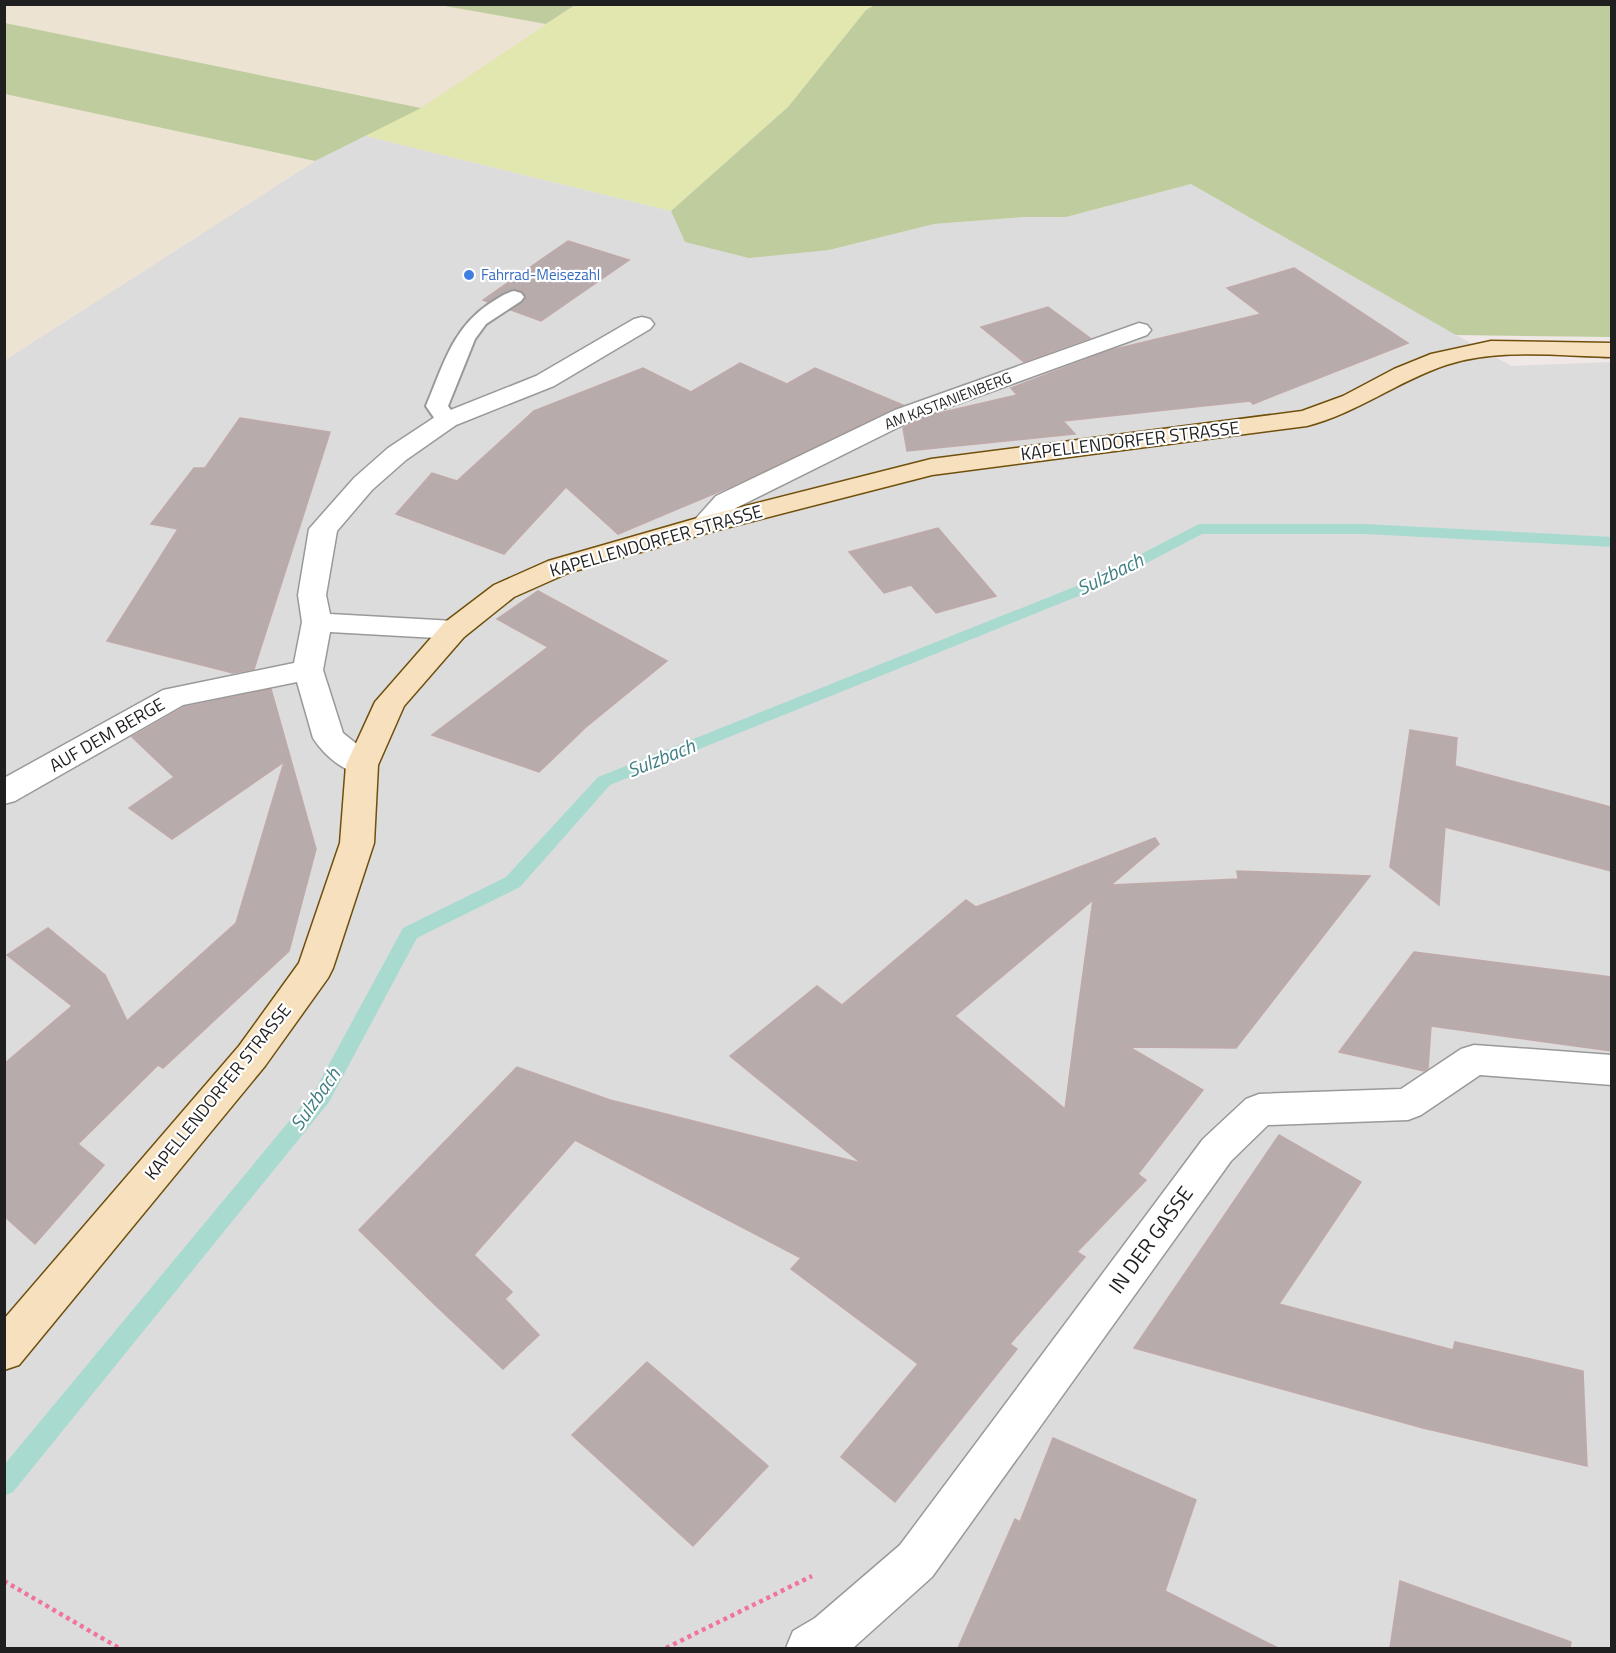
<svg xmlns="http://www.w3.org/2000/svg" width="1616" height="1653" font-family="'Titillium Web',sans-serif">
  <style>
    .residential { fill: #dddcdc }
    .farmland { fill: #ede3d2 }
    .grass { fill: #e2e6af }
    .forest { fill: #bfcc9d }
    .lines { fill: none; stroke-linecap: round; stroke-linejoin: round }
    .stream { fill: #a9dad0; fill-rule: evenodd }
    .building { fill: #b8abab; stroke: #c0a9a9; stroke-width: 1.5; fill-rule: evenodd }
    .lane-casing { stroke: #999; stroke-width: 4 }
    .street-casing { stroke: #999; stroke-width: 3 }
    .secondary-casing { stroke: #704f0c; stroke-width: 3 }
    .path { stroke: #f1749e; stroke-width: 4.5; stroke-dasharray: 4 4; stroke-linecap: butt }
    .lane { fill: #fff; fill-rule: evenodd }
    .street { fill: #fff; fill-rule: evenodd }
    .secondary { fill: #f6e0bd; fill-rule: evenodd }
    .shop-dot { fill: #3f7fe0; stroke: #fff; stroke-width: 2 }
    .labels { text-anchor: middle; stroke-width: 4.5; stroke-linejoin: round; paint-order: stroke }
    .far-shop-label { font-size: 15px; fill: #366cbe; stroke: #fff; text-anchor: start }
    .far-street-label { font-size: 15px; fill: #1f1f1f; stroke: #fff }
    .street-label { font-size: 18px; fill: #1f1f1f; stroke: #fff }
    .water-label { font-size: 20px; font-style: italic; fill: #417f83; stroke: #fff }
    .near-street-label { font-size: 21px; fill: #1f1f1f; stroke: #fff }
  </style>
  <rect width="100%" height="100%" fill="#efe8e6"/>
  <polygon class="residential" points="362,135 671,211 685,242 829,250 934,224 1025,217 1066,217 1191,184 1511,366 1611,362 1611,1648 5,1648 5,360 315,161"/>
  <g class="farmland">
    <polygon points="439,4 546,24 421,108 5,23 4,5"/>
    <polygon points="5,94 315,161 5,360"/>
  </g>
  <polygon class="grass" points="575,5 875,5 866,10 788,107 671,211 362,135 421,108"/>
  <g class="forest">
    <polygon points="439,5 575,4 575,5 546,24"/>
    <polygon points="875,5 1611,5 1611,337 1456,335 1191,184 1066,217 1025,217 934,224 829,250 749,258 685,242 671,211 788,107 866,10"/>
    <polygon points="5,23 421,108 315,161 5,94"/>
  </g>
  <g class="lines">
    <polygon class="stream" points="1199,524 1365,524 1612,537 1612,547 1365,534 1202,534 1101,587 610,785 520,887 417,938 329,1102 13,1492 4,1496 4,1465 315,1090 403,928 506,877 598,777 1089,581"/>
  </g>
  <g class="building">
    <polygon points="568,241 629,260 541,321 511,310 526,298 522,291 513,289 488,302 483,300"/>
    <polygon points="1294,268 1408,343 1253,404 1250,401 1063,421 1075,434 907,451 903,428 914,422 935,414 1017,395 1011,388 1111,350 1261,314 1227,288"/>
    <polygon points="1048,307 1090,338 1024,362 981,327"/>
    <polygon points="740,363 787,384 815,368 903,405 730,487 618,534 566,487 504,554 396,514 432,473 457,481 534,411 643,368 691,392"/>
    <polygon points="240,418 330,432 254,669 233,673 107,641 178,529 151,524 194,468 205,468"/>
    <polygon points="938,528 996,596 936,613 911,585 884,593 849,552"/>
    <polygon points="538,591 667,661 586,727 539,772 432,735 548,647 497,619"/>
    <polygon points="271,689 316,849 289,951 163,1068 158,1065 78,1144 104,1165 35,1244 4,1216 4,1064 72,1006 7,955 48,928 105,975 127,1021 236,923 284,762 172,839 129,808 174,777 132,737 184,707"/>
    <polygon points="1410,730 1457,738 1455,766 1611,807 1611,871 1445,827 1439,905 1390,867"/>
    <path d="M1155,838L1159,844L1111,885L1238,879L1237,871L1370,876L1236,1048L1129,1047L1203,1090L1138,1174L1146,1180L1077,1252L1085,1257L1010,1344L1017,1349L895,1502L841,1457L918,1364L791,1269L801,1258L575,1140L474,1255L512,1292L505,1299L539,1335L503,1369L432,1302L359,1230L517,1067L610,1100L861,1163L730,1056L817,986L842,1005L966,900L976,907ZM1093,900L1077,1017L1065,1109L955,1016Z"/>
    <polygon points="1414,952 1611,977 1611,1051 1431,1026 1428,1068 1424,1071 1339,1052"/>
    <polygon points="1279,1135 1361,1182 1279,1304 1453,1350 1455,1342 1583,1371 1587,1466 1423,1428 1134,1348"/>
    <polygon points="647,1362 768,1466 693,1546 572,1435"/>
    <polygon points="1053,1438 1196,1500 1165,1591 1278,1648 958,1648 1015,1519 1020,1522"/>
    <polygon points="1400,1581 1571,1642 1570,1648 1390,1648"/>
  </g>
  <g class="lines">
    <g class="lane-casing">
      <path id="lane" d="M514,291L521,293L524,297L521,301L486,324L475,339L448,406L458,420L455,425L447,427L439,425L426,406C443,366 452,329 489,304C497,299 505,293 514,291Z"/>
    </g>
    <g class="street-casing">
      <g id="street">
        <path d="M642,317L650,319L654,324L650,329L554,386L456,425L406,460L372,490L337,531L326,595L330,614L454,621L464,623L469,630L464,637L454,639L330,632L323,670L343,733L373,757L378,765L373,773C351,779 325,757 313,738L297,682L183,705L15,801L4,804V778L163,690L294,663L302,622L298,595L309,529L354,478L388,448L438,415L536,376L634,319Z"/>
        <path d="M1139,323L1147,325L1151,330L1147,335L913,420L736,508C723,521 715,536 694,531L690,525L716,496L895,410Z"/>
        <polygon points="1474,1045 1612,1055 1612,1085 1480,1075 1421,1115 1408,1120 1268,1125 1231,1161 932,1577 853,1648 786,1648 793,1631 815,1618 900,1545 1203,1139 1246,1099 1259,1094 1401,1089 1461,1049"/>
      </g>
    </g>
    <g class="secondary-casing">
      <path id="secondary" d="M1491,341L1612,343V357C1558,356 1498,348 1446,365C1398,381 1357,413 1307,426L932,475L714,531L568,573L514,597L464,637L404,706L378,765L374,843L333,968L328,978L265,1066L19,1365L4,1370V1319L239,1046L299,963L340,843L346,765L375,702L444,623L494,585L548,561L694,519L931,459L1302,411L1343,396L1394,369L1431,354Z"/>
    </g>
    <g class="path">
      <polyline points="4,1581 119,1648"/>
      <polyline points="666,1648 812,1576"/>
    </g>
    <use href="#lane" class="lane"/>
    <use href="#street" class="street"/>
    <use href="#secondary" class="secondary"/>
  </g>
  <circle class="shop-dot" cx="469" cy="275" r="6"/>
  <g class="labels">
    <g class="far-shop-label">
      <text x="481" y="280">Fahrrad-Meisezahl</text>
    </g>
    <g class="far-street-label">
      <text transform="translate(948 401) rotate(-21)" y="5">AM KASTANIENBERG</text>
    </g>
    <g class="street-label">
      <text transform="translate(1130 441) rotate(-7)" y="6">KAPELLENDORFER STRASSE</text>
      <text transform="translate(656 541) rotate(-16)" y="6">KAPELLENDORFER STRASSE</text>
      <text transform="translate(107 735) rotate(-30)" y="6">AUF DEM BERGE</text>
      <text transform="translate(218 1092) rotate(-51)" y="6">KAPELLENDORFER STRASSE</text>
    </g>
    <g class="water-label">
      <text transform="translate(1110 574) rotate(-26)" y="7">Sulzbach</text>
      <text transform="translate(661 758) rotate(-22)" y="7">Sulzbach</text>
      <text transform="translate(315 1099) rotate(-55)" y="7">Sulzbach</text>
    </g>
    <g class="near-street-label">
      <text transform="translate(1151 1240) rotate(-54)" y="7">IN DER GASSE</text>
    </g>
  </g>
  <rect width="1616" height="1653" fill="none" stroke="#1f1f1f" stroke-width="12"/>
</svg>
